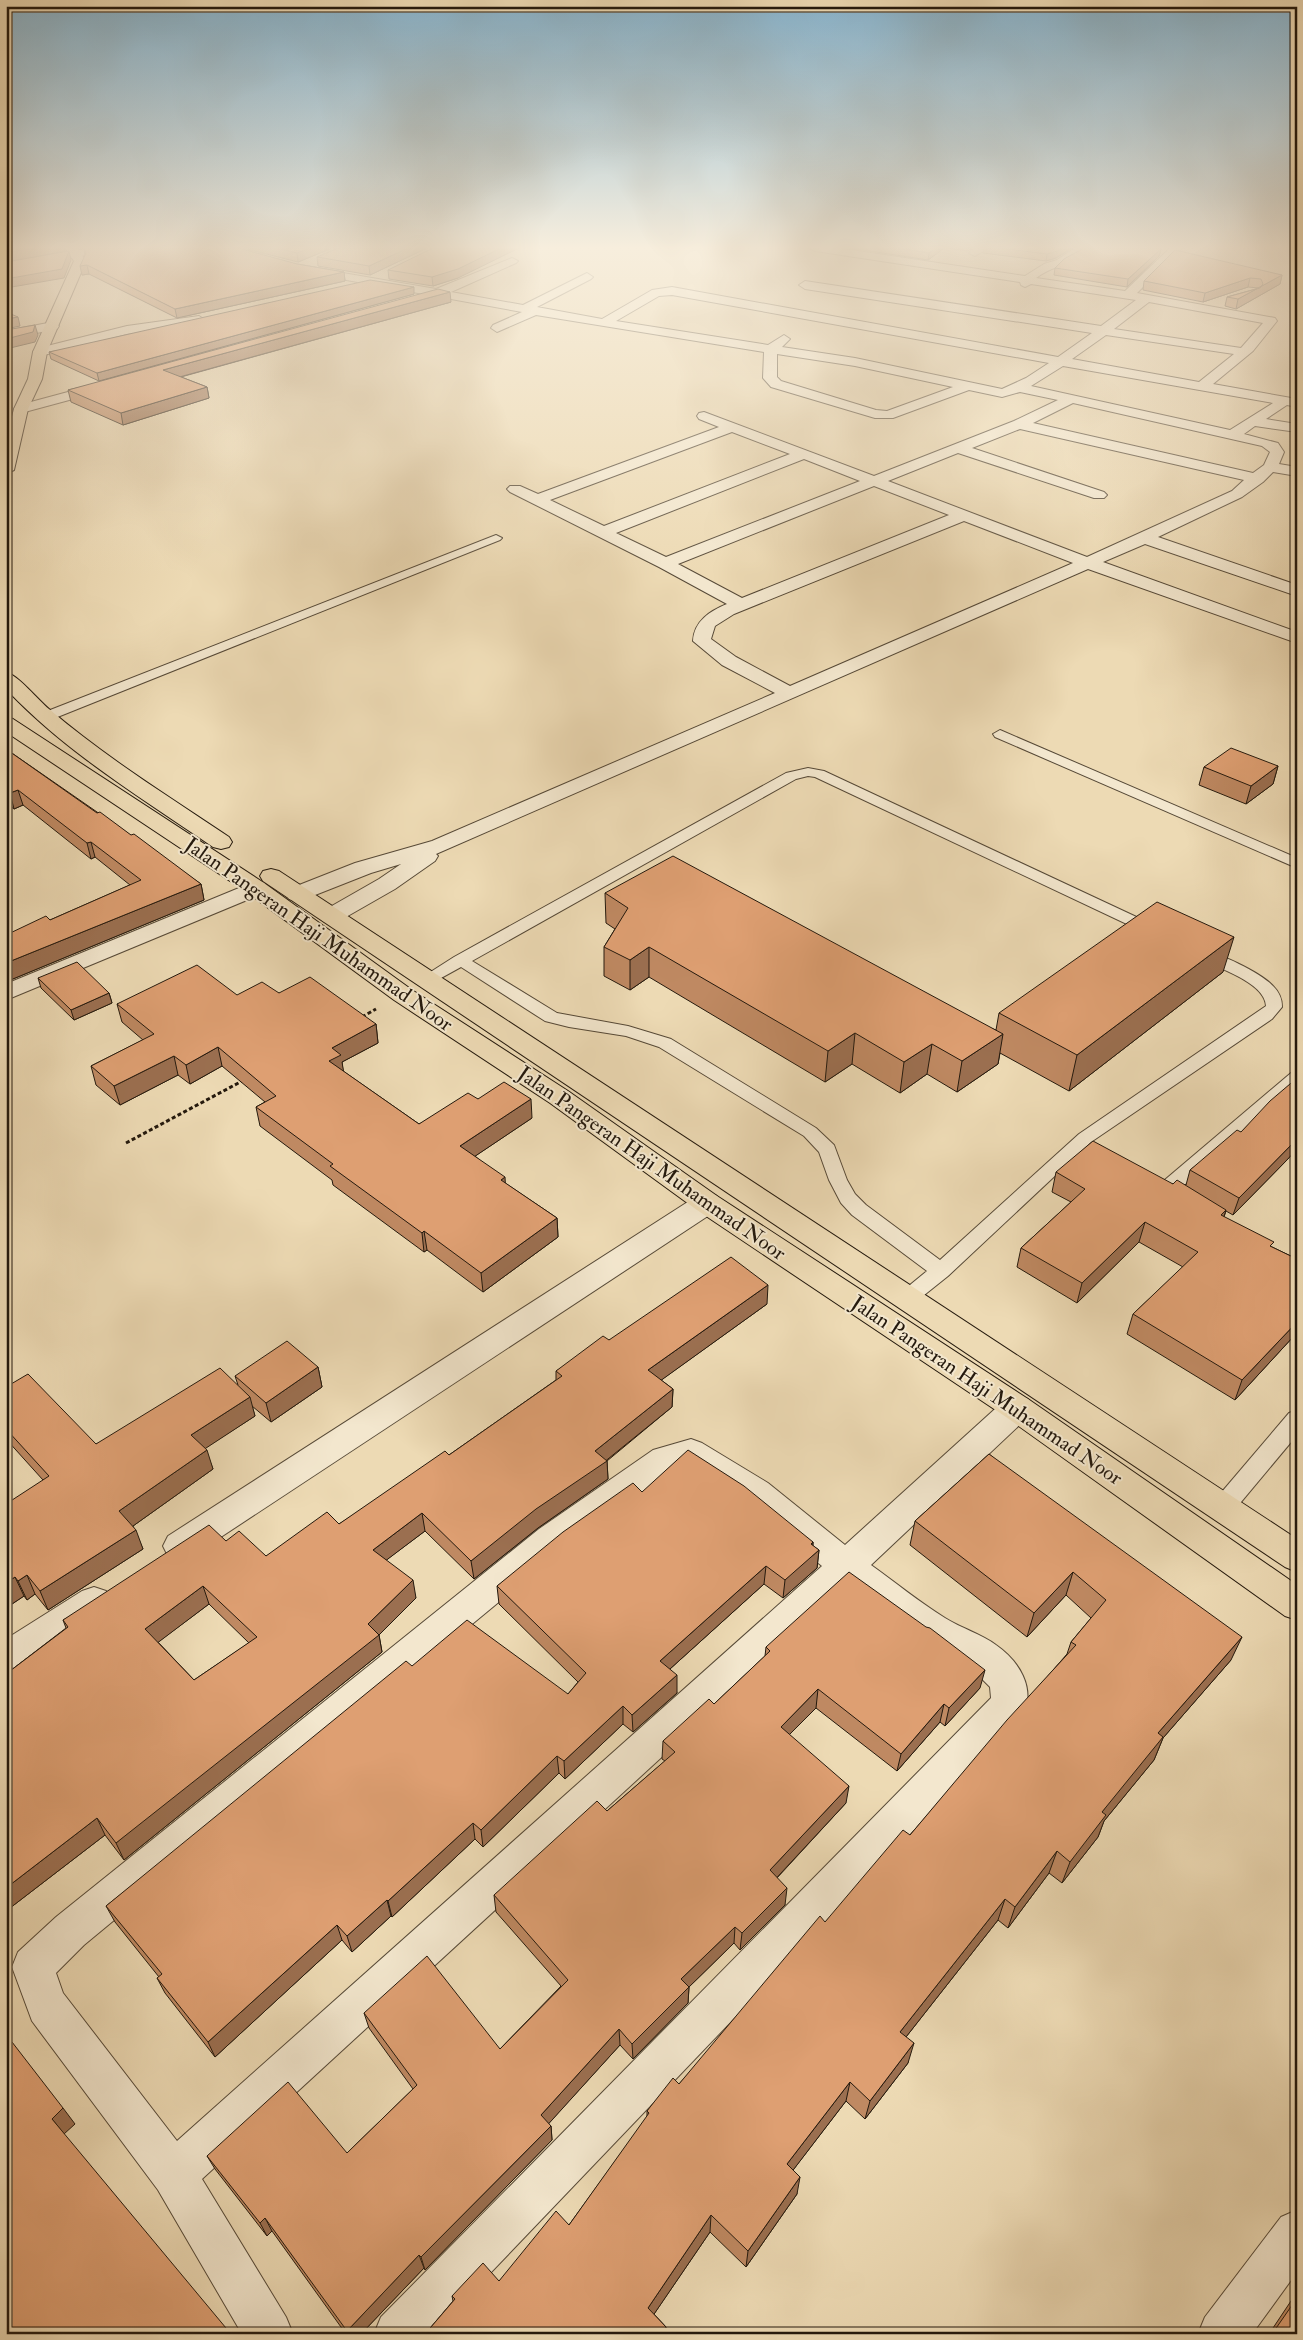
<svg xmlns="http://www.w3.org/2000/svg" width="1303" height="2340" font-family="'IM FELL Double Pica',serif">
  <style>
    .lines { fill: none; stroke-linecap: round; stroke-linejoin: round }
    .service-casing { stroke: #564937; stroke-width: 2 }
    .minor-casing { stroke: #564937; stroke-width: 2 }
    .tertiary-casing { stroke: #564937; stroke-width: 2 }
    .primary-casing { stroke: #24190d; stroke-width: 2 }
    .path { stroke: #24190d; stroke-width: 3; stroke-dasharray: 4 2.5; stroke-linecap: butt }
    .service { fill: #f3e7ce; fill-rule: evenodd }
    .minor { fill: #f3e7ce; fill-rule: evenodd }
    .tertiary { fill: #f3e7ce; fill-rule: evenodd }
    .primary { fill: #eddab4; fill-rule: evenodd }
    .wall { fill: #bf8962; stroke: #24190d; fill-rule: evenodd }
    .shaded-wall { fill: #9b6f50; stroke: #24190d }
    .building { fill: #de9f72; stroke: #24190d; fill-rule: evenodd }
    .labels { text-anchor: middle; stroke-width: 4; stroke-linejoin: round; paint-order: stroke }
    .street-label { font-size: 21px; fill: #24190d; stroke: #f3e7ce }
  </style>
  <rect width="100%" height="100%" fill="#eddab4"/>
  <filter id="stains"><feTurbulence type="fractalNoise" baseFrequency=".004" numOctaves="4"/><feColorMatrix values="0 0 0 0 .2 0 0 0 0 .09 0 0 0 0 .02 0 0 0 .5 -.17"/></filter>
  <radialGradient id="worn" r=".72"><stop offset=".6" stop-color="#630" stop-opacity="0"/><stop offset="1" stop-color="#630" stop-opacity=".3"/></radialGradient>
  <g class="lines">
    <g class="service-casing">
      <g id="service">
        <polygon points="496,535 502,538 500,540 50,720 45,721 38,717 40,714"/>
        <polygon points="1000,730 1297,858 1297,868 995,737 993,734"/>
        <path d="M808,768L824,771L1160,928L1162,931L1160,934H1148L815,777L808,776L796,779L472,961L557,1013L628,1026L671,1039L816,1128L834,1145L847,1180L855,1194L866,1205L940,1260L1079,1134L1266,1006C1265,982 1217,968 1198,958L1196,955L1198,952C1213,948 1262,974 1273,986C1279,992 1282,998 1282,1007L1272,1019L1091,1142L948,1276L913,1304L906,1307L899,1304L896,1299L899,1294L927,1271L852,1215L841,1203L829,1180L819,1152L804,1136L659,1047L626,1036L569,1027L545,1021L461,967L432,983H420L418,980L454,957L786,773Z"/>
        <polygon points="1297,1071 1297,1087 1174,1194 1167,1196 1160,1194 1158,1189 1160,1184 1291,1073"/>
        <polygon points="1297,1410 1297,1435 1231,1514 1223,1516 1215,1514 1212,1507 1215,1500 1289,1413"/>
      </g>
    </g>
    <g class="minor-casing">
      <g id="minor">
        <path d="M809,248H838L1025,276L1044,264L1057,260L1075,248H1088C1073,265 1053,265 1036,278L1125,291L1170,248H1182L1137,293L1275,318L1277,321L1253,351L1213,384L1297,399V407L1287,405L1266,419L1297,424V432L1255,426L1244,434L1278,443L1284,452L1279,464L1297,467V476L1273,472L1263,482L1242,497L1158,537L1297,585V596L1145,544L1103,562L1297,632V643L1088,569L436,854L438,856L435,861L395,889L339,921L331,923L323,921L320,916L323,911L379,879L401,864L371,873L305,899L297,901L289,899L286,894L289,889L355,863L432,841L775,693L722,665L693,641C694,621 710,611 727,604L659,567L510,492L507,489L510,486H520L538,494L719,427L699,419L697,416L699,413L704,412L874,476L1014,421L1058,400L1020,392L1002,397L969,390L893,418H875L771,387L763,378L764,352L536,315L497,332L491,328L493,325L522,312L308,273L304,272L302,270L304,268L308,267L436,289L512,258L518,261L516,263L451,292L523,305L587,273L593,277L591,279L537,307L602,319L652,290L672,287L1058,357L1092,333L805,289L799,285L805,281L1101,326L1136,300L1031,284L1025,287L1021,285L1020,282L815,251ZM672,295L1049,363L1026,378L1002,389L855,358L782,347L790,339L784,335L768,345L616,321L659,296ZM1149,302L1263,323L1241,348L1114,329ZM1106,335L1234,354L1199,382L1072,359ZM777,354L855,366L953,387L887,411L876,410L781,381L777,377ZM1063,366L1273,403L1230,430L1031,386ZM1073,403L1262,446L1270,452L1264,465L1253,473L1033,423ZM1020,429L1244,480L1232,491L1087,557L888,481L958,453L1094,498H1104L1107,495L1104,492L972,448ZM732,432L790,454L604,526L550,500ZM804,459L860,481L666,557L616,533ZM874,486L949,515L742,598L678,564ZM964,521L1073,563L790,686L736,657L711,639L715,626L734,614Z"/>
        <polygon points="975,248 988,248 975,256 969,253"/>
        <polygon points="199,316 205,320 203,323 127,334 40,356 33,352 35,349 127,326"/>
        <polygon points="53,322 59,326 57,329 6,339 6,331"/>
        <polygon points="105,382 112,386 110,389 21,413 14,409 16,406"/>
        <polygon points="256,881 264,883 267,888 264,893 6,1000 6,984"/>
        <polygon points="707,1193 717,1196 721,1203 717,1210 192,1556 180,1560 168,1556 163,1546 168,1536 697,1196"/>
        <path d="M1017,1396L1028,1399L1033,1408L1028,1417L871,1565C895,1582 919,1602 945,1618C961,1628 981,1634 996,1645C1019,1661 1036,1688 1023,1716L432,2334H374L381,2317L991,1698L990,1687L970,1667L920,1641L847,1587L202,2179L286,2317L293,2334H242L158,2190L32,2021L12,1967L18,1952L56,1917L539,1529L653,1450L691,1439L702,1443L768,1483L845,1545L1006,1399ZM687,1466L744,1503L822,1566L177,2141L63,1993L56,1973L84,1945L563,1549L675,1469Z"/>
        <polygon points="94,1587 106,1591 112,1602 106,1613 19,1670 6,1675 6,1639 82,1591"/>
        <polygon points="1297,2210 1297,2272 1252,2334 1198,2334 1205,2317 1281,2217"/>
      </g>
    </g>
    <g class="tertiary-casing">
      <polygon id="tertiary" points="90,248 115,248 109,251 6,269 6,263"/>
    </g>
    <g class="primary-casing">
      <g id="primary">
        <polygon points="65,248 77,248 86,261 47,352 42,379 28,409 14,470 6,474 6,439 14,409 28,379 33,352 74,261"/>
        <path d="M6,672C19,676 38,700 49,709C105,757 168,796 229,837L232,842L229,847L221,849L213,847C143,799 67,753 8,691Z"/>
        <polygon points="6,717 13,719 264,883 412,990 568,1091 717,1196 1028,1399 1297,1585 1297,1620 1285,1616 1006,1417 697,1210 550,1103 394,1000 248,893 6,732"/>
        <polygon points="271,869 279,871 1297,1539 1297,1572 1285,1567 263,881 260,876 263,871"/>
      </g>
    </g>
    <g class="path">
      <polyline points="362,1017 376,1009"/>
      <polyline points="126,1143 244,1080"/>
    </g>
    <use href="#service" class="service"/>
    <use href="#minor" class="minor"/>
    <use href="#tertiary" class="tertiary"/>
    <use href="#primary" class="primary"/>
  </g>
  <g class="wall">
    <polygon points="84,248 297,264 344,272 345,281 177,318 89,274 82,275 85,255"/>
    <polygon points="243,248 332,248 298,262"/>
    <polygon points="427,248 370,275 318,266 317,257"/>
    <polygon points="850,248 972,248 968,251 944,248 928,260"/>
    <polygon points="984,248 1072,248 1056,258 1046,261 983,253"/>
    <polygon points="1161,249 1159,256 1127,287 1054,275 1055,268"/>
    <polygon points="388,270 458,278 433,286 389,279"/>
    <polygon points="1282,275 1280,284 1236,309 1225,306 1227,297 1259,288 1248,287 1203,302 1143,290 1144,281"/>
    <polygon points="414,294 99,381 51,359 49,352"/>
    <polygon points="451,302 181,377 207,387 209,398 123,425 71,402 68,390"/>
    <polygon points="6,749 201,884 204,900 8,981 6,980 6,935 50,920 130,885 95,857 91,859 23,805 14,809 6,803"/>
    <polygon points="1278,766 1273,784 1246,804 1199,785 1204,767"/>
    <polygon points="605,893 996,1030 999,1013 1223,972 1069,1091 1000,1053 998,1064 957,1092 927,1074 900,1093 852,1064 825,1082 649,977 630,990 604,976 604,947 615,929 606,923"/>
    <polygon points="38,978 109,993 112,1003 74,1020 41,988"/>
    <polygon points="279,993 376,1024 378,1043 342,1062 343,1071 419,1124 478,1099 532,1118 475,1156 505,1183 557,1218 558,1237 483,1292 427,1250 424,1252 333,1185 332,1180 260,1126 256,1107 265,1102 222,1066 190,1084 178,1075 120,1105 96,1085 91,1066 143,1040 122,1022 117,1004"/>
    <polygon points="1297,1078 1297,1149 1286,1161 1233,1215 1226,1211 1224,1217 1272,1247 1297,1259 1297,1339 1293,1337 1235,1400 1127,1334 1133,1314 1183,1267 1139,1242 1077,1303 1017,1267 1021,1248 1071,1202 1052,1192 1056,1172 1186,1185 1190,1170 1241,1132"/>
    <path d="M767,1304L661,1380L673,1389L672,1407L607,1461L608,1479L538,1528L474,1579L425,1531L386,1560L416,1598L379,1635L382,1652L124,1860L105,1835L10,1908L6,1902V1674L66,1628L63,1620L226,1541L266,1556L339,1524L449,1455L556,1380V1371L609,1340ZM209,1604L249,1643L194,1680L158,1642Z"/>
    <polygon points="318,1367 322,1387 271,1422 252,1406 255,1416 205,1448 213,1469 133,1526 143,1549 48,1610 35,1594 27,1600 24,1596 6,1608 43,1480 6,1439 6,1387 96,1444 238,1385 235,1376"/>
    <polygon points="989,1454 1231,1660 1163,1738 1154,1760 1104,1821 1098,1837 1062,1883 1049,1873 1008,1928 998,1920 906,2037 908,2063 865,2119 846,2101 793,2170 797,2194 746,2267 710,2232 654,2314 666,2327 666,2334 425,2334 453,2301 452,2296 499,2281 569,2225 647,2117 647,2111 679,2084 825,1922 910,1835 1067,1654 1071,1642 1091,1618 1066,1595 1027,1637 910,1545 915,1521"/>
    <polygon points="642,1492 813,1542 813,1546 819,1550 817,1568 783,1598 764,1584 670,1669 677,1693 633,1732 623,1724 565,1779 559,1773 483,1847 475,1839 392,1917 391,1916 352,1952 342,1940 215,2057 165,1993 157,1978 159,1977 115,1922 106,1906 412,1666 568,1694 578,1682 499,1604 497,1586"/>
    <polygon points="766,1647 980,1688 945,1726 940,1722 897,1771 816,1708 789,1734 846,1803 777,1878 785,1905 740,1950 734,1943 689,1987 688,2003 633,2059 620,2045 548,2124 551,2126 552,2140 425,2270 424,2268 361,2334 346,2334 272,2231 267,2236 215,2169 207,2156 347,2153 413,2089 369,2028 364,2013 500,2049 561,1986 496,1912 494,1895 607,1811 665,1761 662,1759 663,1741 714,1704 765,1656"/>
    <polygon points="1297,2292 1297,2334 1269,2334"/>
  </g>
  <g class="shaded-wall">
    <polygon points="33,248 64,248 65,251 6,263 6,253"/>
    <polygon points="310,248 332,248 298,262 297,253"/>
    <polygon points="408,248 427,248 370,275 369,266"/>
    <polygon points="501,248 519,248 458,278 433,286 432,277"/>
    <polygon points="935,248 944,248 928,260 929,253"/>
    <polygon points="1062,248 1072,248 1056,258 1046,261 1047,254"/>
    <polygon points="1161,249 1159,256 1127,287 1128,279"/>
    <polygon points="69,251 71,260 64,278 6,288 6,279"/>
    <polygon points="87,265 89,274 82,275 80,266"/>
    <polygon points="344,272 345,281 177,318 175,309"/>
    <polygon points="1282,275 1280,284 1236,309 1238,299"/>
    <polygon points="1250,278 1248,287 1203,302 1205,293"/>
    <polygon points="414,287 414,294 99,381 97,373"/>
    <polygon points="450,292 451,302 165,381 163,370"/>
    <polygon points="18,317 20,326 6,329 6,319"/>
    <polygon points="35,325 38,335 35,342 6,349 6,339"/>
    <polygon points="207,387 209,398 123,425 121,413"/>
    <polygon points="1278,766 1273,784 1246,804 1251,786"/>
    <polygon points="18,790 23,805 14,809 10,793"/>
    <polygon points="91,842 95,857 91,859 87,843"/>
    <polygon points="201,884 204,900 8,981 6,976 6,963"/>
    <polygon points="1234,937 1223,972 1069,1091 1077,1055"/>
    <polygon points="649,947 649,977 630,990 630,960"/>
    <polygon points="109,993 112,1003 74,1020 71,1010"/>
    <polygon points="376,1024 378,1043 342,1062 344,1074 329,1061 332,1048"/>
    <polygon points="855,1033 852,1064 825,1082 828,1051"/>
    <polygon points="1003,1034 998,1064 957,1092 962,1061"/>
    <polygon points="932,1044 927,1074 900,1093 904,1062"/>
    <polygon points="218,1047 222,1066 190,1084 186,1065"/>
    <polygon points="174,1056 178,1075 120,1105 114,1086"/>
    <polygon points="531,1099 532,1118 462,1165 460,1146"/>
    <polygon points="1297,1139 1297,1149 1286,1161 1233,1215 1239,1198"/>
    <polygon points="505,1177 506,1196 501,1180"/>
    <polygon points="1226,1210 1220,1229 1221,1215"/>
    <polygon points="557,1218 558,1237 483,1292 481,1273"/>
    <polygon points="1145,1222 1139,1242 1077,1303 1082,1283"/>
    <polygon points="424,1231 427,1250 424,1252 422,1233"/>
    <polygon points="768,1285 767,1304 649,1389 648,1370"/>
    <polygon points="1297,1322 1297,1328 1293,1337 1235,1400 1242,1380"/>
    <polygon points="318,1367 322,1387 271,1422 266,1403"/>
    <polygon points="673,1389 672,1407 603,1463 607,1461 608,1479 538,1528 474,1579 471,1561 595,1451"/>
    <polygon points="250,1397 255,1416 197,1454 191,1435"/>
    <polygon points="207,1450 213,1469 126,1531 119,1511"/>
    <polygon points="422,1513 425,1531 376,1568 373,1550"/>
    <polygon points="136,1530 143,1549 48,1610 40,1591"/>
    <polygon points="813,1542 812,1556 819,1550 817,1568 783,1598 785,1580"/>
    <polygon points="766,1566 764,1584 660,1678 660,1661"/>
    <polygon points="1073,1572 1066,1595 1027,1637 1034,1613"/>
    <polygon points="27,1575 35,1594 27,1600 18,1581"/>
    <polygon points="15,1577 24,1596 6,1608 6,1583"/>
    <polygon points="413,1580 416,1598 379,1635 382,1652 124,1860 116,1843 368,1624"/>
    <polygon points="203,1586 209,1604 152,1647 145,1629"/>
    <polygon points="1242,1637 1231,1660 1163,1738 1154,1760 1104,1821 1098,1837 1062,1883 1070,1862 1102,1812 1158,1733"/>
    <polygon points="985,1670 980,1688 945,1726 949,1708"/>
    <polygon points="677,1675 677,1693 633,1732 632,1715"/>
    <polygon points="818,1689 816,1708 779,1745 781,1727"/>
    <polygon points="944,1704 940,1722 897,1771 901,1754"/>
    <polygon points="623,1706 623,1724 565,1779 564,1761"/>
    <polygon points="557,1756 559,1773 483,1847 481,1830"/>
    <polygon points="849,1786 846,1803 768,1887 770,1870"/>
    <polygon points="97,1818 105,1835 10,1908 6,1901 6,1888"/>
    <polygon points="473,1823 475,1839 392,1917 388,1901"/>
    <polygon points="1057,1851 1049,1873 1008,1928 1015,1907"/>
    <polygon points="787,1888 785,1905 740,1950 742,1933"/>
    <polygon points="1005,1899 998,1920 895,2051 900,2032"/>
    <polygon points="387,1900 391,1916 352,1952 347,1936"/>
    <polygon points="337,1925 342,1940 215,2057 208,2042"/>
    <polygon points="735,1927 734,1943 689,1987 688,2003 633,2059 632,2044 681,1979"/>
    <polygon points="619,2029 620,2045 543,2130 541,2115"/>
    <polygon points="914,2043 908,2063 865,2119 870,2101"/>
    <polygon points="850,2082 846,2101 784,2182 787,2164"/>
    <polygon points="63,2108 75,2124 64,2134 52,2119"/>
    <polygon points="551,2126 552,2140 425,2270 421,2257"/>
    <polygon points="800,2177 797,2194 746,2267 748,2251"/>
    <polygon points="711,2215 710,2232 648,2323 648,2308"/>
    <polygon points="265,2218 272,2231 267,2236 260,2223"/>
    <polygon points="419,2255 424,2268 361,2334 348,2334 347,2331"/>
    <polygon points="666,2327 666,2334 661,2334"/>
  </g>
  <g class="building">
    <polygon points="6,248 33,248 6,253"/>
    <polygon points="84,248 233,248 242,249 297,264 344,272 175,309 87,265 80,266 86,253"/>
    <polygon points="277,248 310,248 297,253"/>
    <polygon points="338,248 408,248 369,266 317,257"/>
    <polygon points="433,248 501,248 458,269 432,277 388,270"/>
    <polygon points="898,248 935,248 929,253"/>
    <polygon points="1000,248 1062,248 1057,251 1047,254"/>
    <polygon points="1084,248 1158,248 1161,249 1128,279 1055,268 1064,259"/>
    <polygon points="1175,250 1282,275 1238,299 1227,297 1260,288 1263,284 1261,279 1250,278 1205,293 1144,281"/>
    <polygon points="69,251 62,269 6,279 6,262"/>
    <polygon points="370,280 414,287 97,373 49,352"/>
    <polygon points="438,289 450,292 163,370 207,387 121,413 68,390"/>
    <polygon points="6,312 18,317 6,319"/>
    <polygon points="35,325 33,332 6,339 6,330"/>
    <polygon points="1231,748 1278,766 1251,786 1204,767"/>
    <polygon points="6,749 97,813 100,812 131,835 134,834 201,884 6,963 6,935 46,916 50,920 141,880 91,842 87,843 18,790 10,793 6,791"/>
    <polygon points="673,856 1003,1034 962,1061 932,1044 904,1062 855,1033 828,1051 649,947 630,960 604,947 628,908 605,893"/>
    <polygon points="1157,902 1234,937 1077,1055 999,1013"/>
    <polygon points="77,962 109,993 71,1010 38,978"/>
    <polygon points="197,965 237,995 262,982 279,993 310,977 376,1024 332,1048 341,1055 329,1061 419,1124 468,1093 478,1099 504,1082 531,1099 460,1146 505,1177 501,1180 557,1218 481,1273 424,1231 422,1233 330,1166 333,1164 256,1107 276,1096 218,1047 186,1065 174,1056 114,1086 91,1066 154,1034 117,1004"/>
    <polygon points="1297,1078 1297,1139 1239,1198 1190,1170 1237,1130 1241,1132 1270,1101"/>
    <polygon points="1093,1141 1173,1184 1177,1180 1226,1210 1221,1215 1274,1242 1270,1246 1297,1259 1297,1322 1242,1380 1133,1314 1198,1252 1145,1222 1082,1283 1021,1248 1085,1189 1056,1172"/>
    <path d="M731,1257L768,1285L648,1370L673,1389L595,1451L607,1461L536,1509L471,1561L422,1513L373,1550L413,1580L368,1624L379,1635L116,1843L97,1818L6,1888V1674L68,1627L63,1620L209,1525L226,1541L239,1531L266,1556L327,1512L339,1524L445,1451L449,1455L562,1376L556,1371L603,1336L609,1340ZM203,1586L257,1637L194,1680L145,1629Z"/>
    <polygon points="287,1341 318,1367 266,1403 235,1376"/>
    <polygon points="220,1368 250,1397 191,1435 207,1450 119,1511 136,1530 40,1591 27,1575 18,1581 15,1577 6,1583 6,1504 49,1476 6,1429 6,1387 28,1374 96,1444"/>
    <polygon points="688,1450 744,1486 813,1542 811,1544 819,1550 785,1580 766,1566 660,1661 677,1675 632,1715 623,1706 564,1761 557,1756 481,1830 473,1823 388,1901 387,1900 347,1936 337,1925 208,2042 157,1978 162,1974 106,1906 406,1661 412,1666 467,1620 568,1694 586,1673 497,1586 563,1532 633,1483 642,1492"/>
    <polygon points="989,1454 1242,1637 1158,1733 1163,1737 1102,1812 1106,1815 1070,1862 1057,1851 1015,1907 1005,1899 900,2032 914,2043 870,2101 850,2082 787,2164 800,2177 748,2251 711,2215 648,2308 666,2327 661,2334 425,2334 455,2299 452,2296 483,2263 499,2281 556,2211 569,2225 649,2113 647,2111 673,2078 679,2084 820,1916 825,1922 903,1830 910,1835 1007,1720 1076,1645 1071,1642 1106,1600 1073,1572 1034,1613 915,1521"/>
    <polygon points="849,1572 926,1627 930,1628 985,1670 949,1708 944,1704 901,1754 818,1689 781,1727 849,1786 770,1870 787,1888 742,1933 735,1927 681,1979 689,1987 632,2044 619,2029 541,2115 551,2126 421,2257 419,2255 347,2331 265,2218 260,2223 207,2156 288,2082 347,2153 417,2085 364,2013 427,1956 500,2049 568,1980 494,1895 597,1801 607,1811 675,1752 663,1741 709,1699 714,1704 770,1651 766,1647"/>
    <polygon points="12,2042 63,2108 52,2119 231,2334 12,2334 6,2326 6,2047"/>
    <polygon points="1297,2298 1297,2334 1272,2334"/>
    <polygon points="1262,2328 1267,2334 1257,2334"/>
  </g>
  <linearGradient id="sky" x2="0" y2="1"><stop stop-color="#88b6d1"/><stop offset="0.43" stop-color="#f7eedd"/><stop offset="1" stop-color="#f7eedd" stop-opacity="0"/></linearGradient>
  <rect width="1303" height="576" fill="url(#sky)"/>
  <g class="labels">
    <g class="street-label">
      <text transform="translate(319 934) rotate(35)" y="7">Jalan Pangeran Haji Muhammad Noor</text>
      <text transform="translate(652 1163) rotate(35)" y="7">Jalan Pangeran Haji Muhammad Noor</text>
      <text transform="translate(987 1390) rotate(34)" y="7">Jalan Pangeran Haji Muhammad Noor</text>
    </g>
  </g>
  <rect width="1303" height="2340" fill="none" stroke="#eddab4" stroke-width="25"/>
  <rect x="8" y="8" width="1288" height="2325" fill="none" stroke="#24190d" stroke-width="2.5"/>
  <rect x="12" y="12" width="1278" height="2315" fill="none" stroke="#24190d"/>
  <rect width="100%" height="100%" filter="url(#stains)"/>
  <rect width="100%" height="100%" fill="url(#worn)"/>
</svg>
